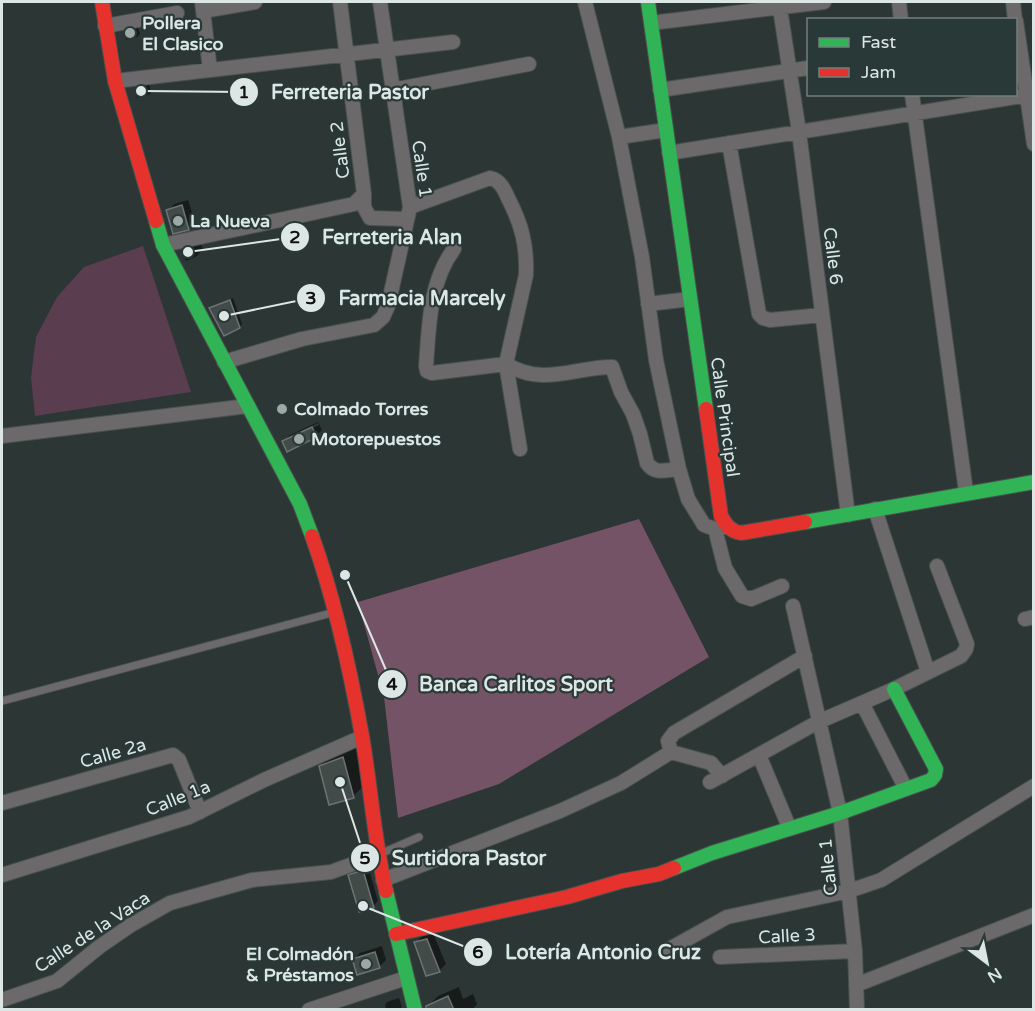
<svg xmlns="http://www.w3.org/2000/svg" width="1035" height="1011" font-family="'Varela Round',sans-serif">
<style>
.green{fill:#5a3d4f}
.forest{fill:#745367}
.shadow{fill:#0007;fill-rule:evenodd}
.building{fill:#434b49;stroke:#6b7472;stroke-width:1.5}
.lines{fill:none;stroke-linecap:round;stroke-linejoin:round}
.lane-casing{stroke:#49514f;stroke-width:9}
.street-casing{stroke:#49514f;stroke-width:16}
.fast-casing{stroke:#49514f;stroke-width:16}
.jam-casing{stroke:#49514f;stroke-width:16}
.lane{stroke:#6c696b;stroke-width:7}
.street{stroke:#6c696b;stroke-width:14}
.fast{stroke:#30b455;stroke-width:14}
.jam{stroke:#e5322d;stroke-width:14}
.poi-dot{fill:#9ea9a7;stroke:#293937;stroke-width:2}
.labels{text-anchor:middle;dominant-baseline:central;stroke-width:4.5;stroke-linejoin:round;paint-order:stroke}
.poi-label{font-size:18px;font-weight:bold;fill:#dce7e5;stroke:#293937;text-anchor:start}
.street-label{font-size:18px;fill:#dce7e5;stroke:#293937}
.leader{fill:none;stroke:#dce7e5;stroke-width:2}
.callout-dot{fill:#dce7e5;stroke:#293937;stroke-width:2}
.mark-label{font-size:18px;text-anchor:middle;font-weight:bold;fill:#111}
.callout-label{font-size:20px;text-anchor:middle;font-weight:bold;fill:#dce7e5;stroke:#293937;stroke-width:4.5;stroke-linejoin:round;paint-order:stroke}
</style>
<rect width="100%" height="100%" fill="#2c3634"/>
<path class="green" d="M 143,246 L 191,392 L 35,416 L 31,378 L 36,337 L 57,297 L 84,267 Z"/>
<path class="forest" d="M 639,519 L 709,657 L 499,784 L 398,818 L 384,697 L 358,602 Z"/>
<path class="shadow" d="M 138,28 L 140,34 L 137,37 L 126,40 L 124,32 L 127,30 Z
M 149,84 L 151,93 L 148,95 L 137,98 L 135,88 L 138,86 Z
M 188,200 L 195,222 L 188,229 L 168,211 L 174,204 Z
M 200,242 L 203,249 L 197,256 L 186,261 L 181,251 L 187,245 Z
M 233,298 L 242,324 L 239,327 L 211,309 Z
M 318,422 L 322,430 L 316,436 L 284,442 L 290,435 ZM 318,423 L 319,425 L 290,439 L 290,436 Z
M 357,744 L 367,783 L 353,796 L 320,766 L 334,753 Z
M 368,866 L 378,901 L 373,906 L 350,876 L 355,871 Z
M 433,933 L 446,964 L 440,970 L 427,974 L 416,942 L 422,936 Z
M 382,946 L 386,960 L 380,966 L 358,973 L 353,960 L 360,953 Z
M 459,987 L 463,999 L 473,994 L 477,1004 L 472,1010 L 430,1010 L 428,1006 L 438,996 Z
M 399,998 L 402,1007 L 399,1009 L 386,1010 L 385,1005 L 387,1002 Z"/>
<path class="building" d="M 182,205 L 189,230 L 173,234 L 166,210 Z
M 230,300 L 240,328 L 224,336 L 209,308 Z
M 312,427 L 317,437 L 287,452 L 282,441 Z
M 343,757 L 354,798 L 329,805 L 319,766 Z
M 363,870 L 374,908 L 359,912 L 348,875 Z
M 427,939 L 440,972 L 426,976 L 414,942 Z
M 375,952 L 380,968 L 357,975 L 352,959 Z
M 448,996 L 454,1010 L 426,1010 L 426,1006 Z"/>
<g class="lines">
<g class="lane-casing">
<path id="lane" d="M 2,701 L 335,612
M 380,854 L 419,837"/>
</g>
<g class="street-casing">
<path id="street" d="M 202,2 L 210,70
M 585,2 L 619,137 L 642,257 L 656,360 L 679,469 L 688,499 L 704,525 L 715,529 L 726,527
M 779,2 L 799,132 L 848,515
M 899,2 L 901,20
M 1013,2 L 1015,20
M 203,11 L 255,2
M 1016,21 L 1034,144
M 651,23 L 824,2
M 105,26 L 177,13
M 115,81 L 453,42
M 392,90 L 529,64
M 660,90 L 808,68
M 912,94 L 966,492
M 619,137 L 666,130
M 729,143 L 759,314 L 763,318 L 770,320 L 822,315
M 669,153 L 1034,94
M 364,194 L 364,207 L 370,218 L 406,219
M 410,207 L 490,178 C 500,180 504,189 508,198 C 522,225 527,245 526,275 L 506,364 C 544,387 574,367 612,367 L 621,392 L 633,414 L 640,434 L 647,463 C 655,475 666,470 679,469
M 163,245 L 354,204 L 364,194 L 340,2
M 454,249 C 429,282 429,327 426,366 L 427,371 L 432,373 L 506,364 L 520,449
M 648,304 L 690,299
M 224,362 L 302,339 L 374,325 L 383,317 L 388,306 L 410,207 L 380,2
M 2,436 L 248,406
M 875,509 L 928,672
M 715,529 L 725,568 L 742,596 L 751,599 L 782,586
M 793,606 L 840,813 L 855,951 L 857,1010
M 1025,619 L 1034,617
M 862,703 L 906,789
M 671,752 L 668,741 L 674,733 L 805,656
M 759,755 L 789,827
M 710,782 L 818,722 L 894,689 L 961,656 L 966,649 L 967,644 L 937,566
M 2,803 L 173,755 L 179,760 L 200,812
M 2,875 L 189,817 L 264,780 L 362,737
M 383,880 L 560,811 L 621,783 L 671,752 L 711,763 L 722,776
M 664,952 L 727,917 L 849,891 L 881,880 L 1034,786
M 720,957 L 855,951
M 856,985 L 1034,915
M 2,1000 L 57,981 L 99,947 L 131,925 L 170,903 L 252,880 L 331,872 L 378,855
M 309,1010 L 406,978"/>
</g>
<g class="fast-casing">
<path id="fast" d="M 648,2 L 706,409
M 156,221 L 163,245 L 300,504 L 312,536
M 805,522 L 1034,482
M 674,868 L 712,853 L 840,813 L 931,780 L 935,775 L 936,769 L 894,689
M 386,891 L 415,1010"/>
</g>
<g class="jam-casing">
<path id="jam" d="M 102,2 L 115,81 L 156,221
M 706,409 L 721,516 C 726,525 730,531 741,533 L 805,522
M 312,536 C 335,600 350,669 362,736 C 371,788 374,840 386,891
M 396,934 L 567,897 L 622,881 L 659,874 L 674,868"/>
</g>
<use href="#lane" class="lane"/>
<use href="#street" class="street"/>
<use href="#fast" class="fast"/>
<use href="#jam" class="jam"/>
</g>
<g class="poi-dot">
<circle cx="130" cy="33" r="6"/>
<circle cx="178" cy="221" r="6"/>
<circle cx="282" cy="409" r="6"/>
<circle cx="299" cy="439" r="6"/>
<circle cx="366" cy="964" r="6"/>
</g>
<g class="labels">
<g class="poi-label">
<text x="142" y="23">Pollera<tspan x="142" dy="21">El Clasico</tspan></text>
<text x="190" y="221">La Nueva</text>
<text x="294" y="409">Colmado Torres</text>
<text x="311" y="439">Motorepuestos</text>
<text x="354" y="954" text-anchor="end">El Colmadón<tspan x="354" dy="21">&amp; Préstamos</tspan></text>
</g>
<g class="street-label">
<text transform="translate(340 150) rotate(-97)">Calle 2</text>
<text transform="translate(422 169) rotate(82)">Calle 1</text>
<text transform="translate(833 256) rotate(83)">Calle 6</text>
<text transform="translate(725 417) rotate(82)">Calle Principal</text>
<text transform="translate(113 753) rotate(-16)">Calle 2a</text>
<text transform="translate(178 798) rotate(-22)">Calle 1a</text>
<text transform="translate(828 867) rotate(-96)">Calle 1</text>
<text transform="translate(92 932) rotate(-33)">Calle de la Vaca</text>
<text transform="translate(787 936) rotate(-3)">Calle 3</text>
</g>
</g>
<path class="leader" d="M141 91L244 92M188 252L295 237M224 316L311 298M345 575L392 684M340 782L365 858M363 906L478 952"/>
<g class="callout-dot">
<circle cx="141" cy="91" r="6"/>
<circle cx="188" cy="252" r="6"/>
<circle cx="224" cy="316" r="6"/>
<circle cx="345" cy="575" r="6"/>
<circle cx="340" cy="782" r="6"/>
<circle cx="363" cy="906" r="6"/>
<circle cx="244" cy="92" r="15"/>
<circle cx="295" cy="237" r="15"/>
<circle cx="311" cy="298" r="15"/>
<circle cx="392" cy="684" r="15"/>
<circle cx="365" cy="858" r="15"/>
<circle cx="478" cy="952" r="15"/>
</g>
<g class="mark-label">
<text x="244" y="98">1</text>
<text x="295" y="243">2</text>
<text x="311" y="304">3</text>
<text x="392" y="690">4</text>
<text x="365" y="864">5</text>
<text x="478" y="958">6</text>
</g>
<g class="callout-label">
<text x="350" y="99">Ferreteria Pastor</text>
<text x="392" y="244">Ferreteria Alan</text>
<text x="422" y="305">Farmacia Marcely</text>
<text x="516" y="691">Banca Carlitos Sport</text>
<text x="469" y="865">Surtidora Pastor</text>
<text x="603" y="959">Lotería Antonio Cruz</text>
</g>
<rect width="1035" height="1011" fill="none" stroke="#dce7e5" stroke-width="6"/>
<rect x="807" y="18" width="210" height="78" fill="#293937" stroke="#717f7d" stroke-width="1.5"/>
<rect x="819" y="38" width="30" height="9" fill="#30b455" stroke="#717f7d" stroke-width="1.5"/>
<text x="861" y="48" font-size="18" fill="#dce7e5">Fast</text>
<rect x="819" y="68" width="30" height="9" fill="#e5322d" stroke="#717f7d" stroke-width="1.5"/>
<text x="861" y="78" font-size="18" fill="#dce7e5">Jam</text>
<g transform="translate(987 963) rotate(148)" stroke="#293937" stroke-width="4.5" paint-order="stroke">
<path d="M0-4.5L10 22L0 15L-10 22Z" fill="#dce7e5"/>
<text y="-9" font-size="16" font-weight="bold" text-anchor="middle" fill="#dce7e5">N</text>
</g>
</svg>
